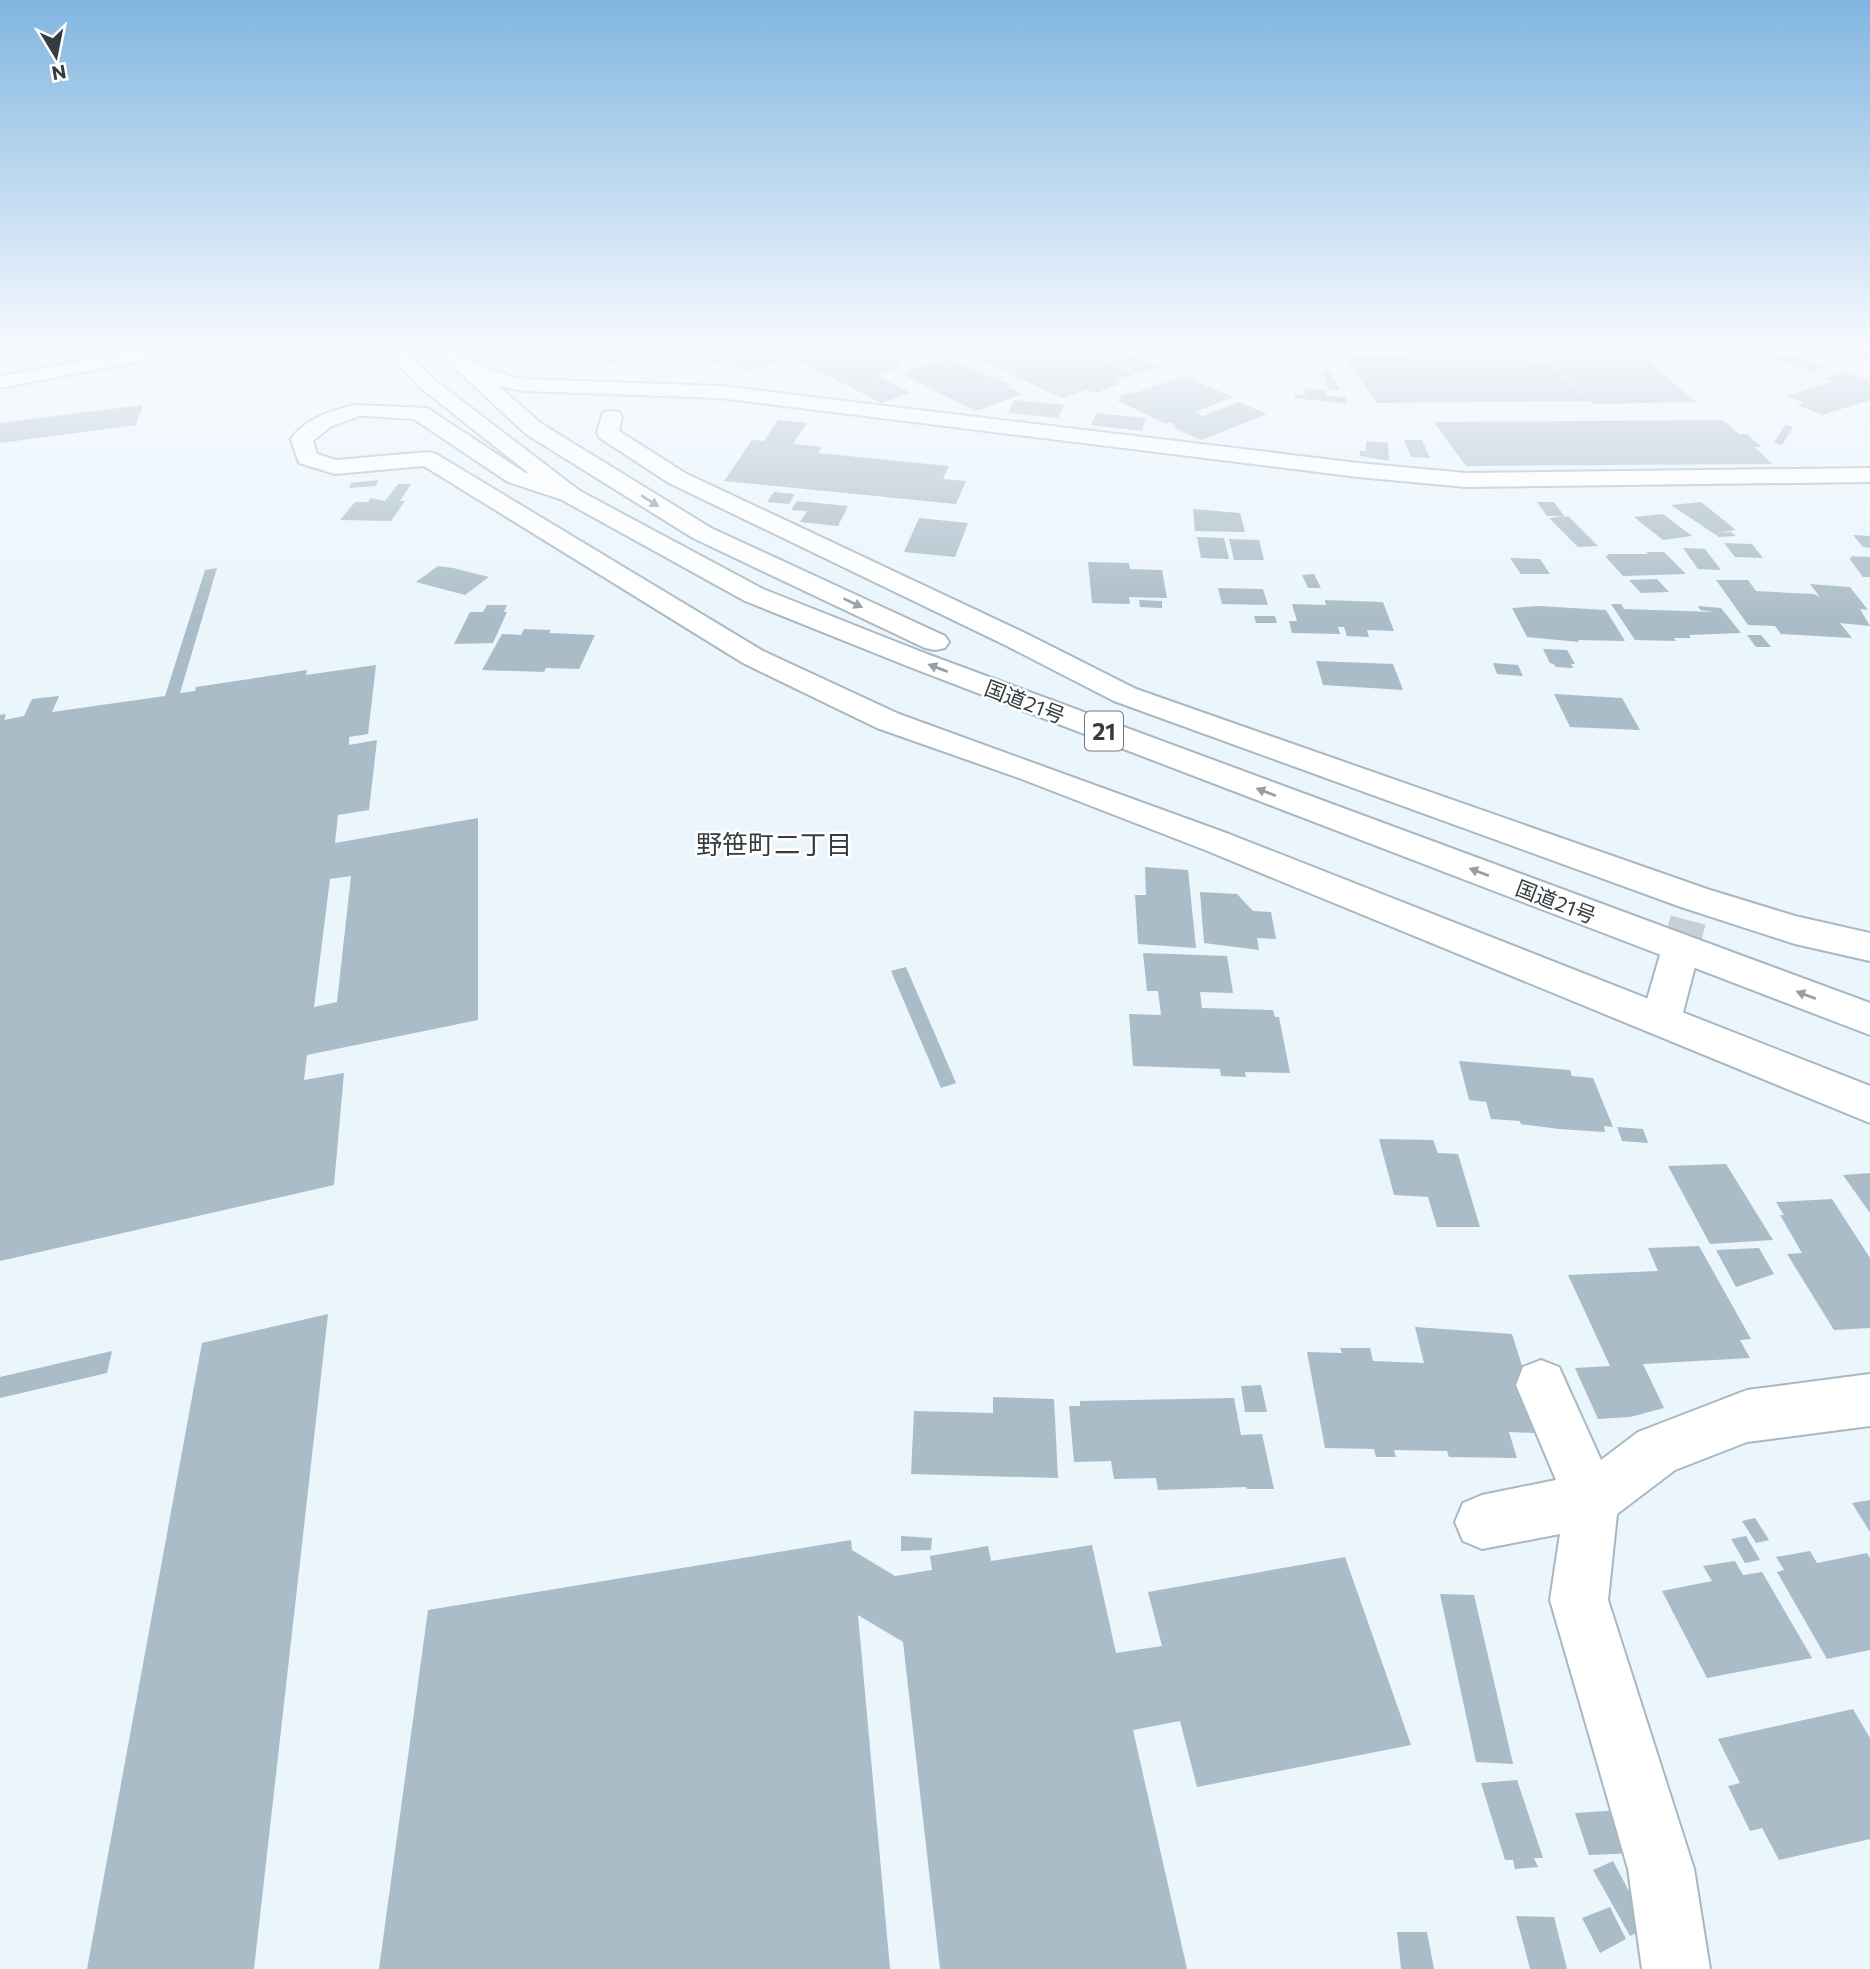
<svg xmlns="http://www.w3.org/2000/svg" width="1870" height="1969" font-family="Commissioner,'Noto Sans JP',sans-serif">
<style>
.building{fill:#aabcc7;fill-rule:evenodd}
.lines{fill:none;stroke-linecap:round;stroke-linejoin:round}
.minor-tunnel{stroke:#c6d0d6;stroke-width:36;stroke-dasharray:36 18;stroke-linecap:butt}
.minor-casing{stroke:#a7b8c3;stroke-width:4}
.tertiary-casing{stroke:#a7b8c3;stroke-width:4}
.secondary-casing{stroke:#a7b8c3;stroke-width:4}
.trunk-casing{stroke:#a7b8c3;stroke-width:4}
.minor{fill:#fff;fill-rule:evenodd}
.tertiary{fill:#fff;fill-rule:evenodd}
.secondary{fill:#fff;fill-rule:evenodd}
.trunk{fill:#fff;fill-rule:evenodd}
.oneway{fill:#9a9ea0}
.labels{text-anchor:middle;dominant-baseline:central;stroke-width:5;stroke-linejoin:round;paint-order:stroke}
.far-street-label{font-size:21px;fill:#353c40;stroke:#fff}
.shield{fill:#fff;stroke:#727679;stroke-width:2}
.shield-label{font-size:23px;font-weight:bold;fill:#353c40}
.neighbourhood-label{font-size:26px;fill:#353c40;stroke:#fff}
</style>
<rect width="100%" height="100%" fill="#eaf5fc"/>
<path class="building" d="M 576,345 L 660,345 L 665,348 L 608,364 Z
M 702,345 L 923,345 L 932,349 L 894,361 L 903,366 L 876,375 L 911,393 L 881,403 L 794,358 L 750,371 L 729,360 L 713,365 L 688,351 L 704,346 Z
M 991,345 L 1069,345 L 1135,373 L 1113,381 L 1120,384 L 1095,393 L 1087,390 L 1062,398 L 966,353 Z
M 1102,345 L 1109,345 L 1146,360 L 1126,368 L 1086,350 Z
M 1169,345 L 1233,345 L 1239,347 L 1205,360 Z
M 1255,345 L 1317,345 L 1286,357 Z
M 1400,345 L 1446,345 L 1451,349 L 1496,349 L 1500,353 L 1524,353 L 1533,362 L 1548,362 L 1589,401 L 1377,403 L 1343,355 L 1409,354 Z
M 1533,345 L 1631,345 L 1696,402 L 1593,404 Z
M 1864,345 L 1870,345 L 1870,361 L 1842,349 Z
M 1787,355 L 1807,360 L 1827,367 L 1811,372 L 1774,358 Z
M 950,359 L 1011,385 L 1008,387 L 1023,394 L 976,411 L 903,375 L 912,372 L 908,370 L 938,360 L 942,362 Z
M 1148,362 L 1159,367 L 1141,373 L 1131,369 Z
M 1321,370 L 1330,370 L 1340,390 L 1330,390 Z
M 1843,372 L 1870,381 L 1870,400 L 1822,415 L 1798,405 L 1804,403 L 1787,396 L 1833,381 L 1824,378 Z
M 1183,376 L 1233,397 L 1195,412 L 1203,416 L 1239,402 L 1267,414 L 1201,440 L 1173,427 L 1177,426 L 1169,422 L 1166,424 L 1116,400 L 1122,398 L 1119,396 L 1129,392 L 1133,394 Z
M 1304,388 L 1326,390 L 1327,396 L 1346,397 L 1347,404 L 1295,398 L 1295,394 L 1305,395 Z
M 1014,400 L 1064,405 L 1058,418 L 1008,413 Z
M 143,405 L 136,425 L 0,443 L 0,423 Z
M 1096,413 L 1146,418 L 1142,431 L 1091,425 Z
M 778,420 L 807,423 L 793,444 L 822,447 L 818,453 L 949,466 L 943,479 L 966,481 L 956,504 L 724,481 L 752,440 L 764,441 Z
M 1723,420 L 1739,434 L 1747,434 L 1762,447 L 1754,447 L 1773,464 L 1466,466 L 1434,422 Z
M 1785,425 L 1793,427 L 1782,445 L 1774,443 Z
M 1404,440 L 1422,440 L 1430,458 L 1411,457 Z
M 1366,441 L 1388,443 L 1389,461 L 1360,456 L 1360,451 L 1366,451 Z
M 378,480 L 376,486 L 349,488 L 351,483 Z
M 398,484 L 411,484 L 400,501 L 405,501 L 391,521 L 340,520 L 355,502 L 368,502 L 371,498 L 385,501 Z
M 774,492 L 795,494 L 789,504 L 767,502 Z
M 797,501 L 848,506 L 838,526 L 800,522 L 807,511 L 791,510 Z
M 1537,502 L 1554,502 L 1565,517 L 1568,516 L 1598,546 L 1578,547 L 1549,518 L 1564,516 L 1547,516 Z
M 1701,502 L 1736,530 L 1716,533 L 1731,532 L 1736,536 L 1719,537 L 1671,505 Z
M 1193,509 L 1240,513 L 1245,532 L 1195,531 Z
M 1663,514 L 1692,536 L 1663,540 L 1634,517 Z
M 919,518 L 968,523 L 955,557 L 904,552 Z
M 1853,535 L 1870,536 L 1870,548 L 1863,547 Z
M 1197,537 L 1224,538 L 1229,559 L 1201,558 Z
M 1229,539 L 1259,540 L 1264,560 L 1234,560 Z
M 1724,543 L 1752,544 L 1763,558 L 1735,557 Z
M 1683,548 L 1705,549 L 1721,570 L 1698,569 Z
M 1646,552 L 1664,552 L 1686,574 L 1623,576 L 1605,556 L 1609,556 L 1607,554 L 1648,554 Z
M 1851,556 L 1870,557 L 1870,577 L 1863,577 L 1849,558 L 1852,558 Z
M 1510,558 L 1540,559 L 1550,574 L 1521,574 Z
M 1088,562 L 1129,563 L 1130,569 L 1162,570 L 1167,598 L 1129,597 L 1130,604 L 1092,603 Z
M 438,566 L 453,568 L 489,577 L 465,595 L 416,582 Z
M 217,568 L 180,693 L 195,691 L 196,687 L 275,675 L 307,670 L 306,675 L 376,665 L 368,734 L 349,737 L 349,745 L 377,740 L 369,810 L 338,815 L 335,843 L 478,818 L 478,1020 L 307,1055 L 304,1080 L 344,1073 L 334,1185 L 0,1261 L 0,715 L 6,714 L 4,720 L 24,716 L 32,699 L 59,696 L 52,712 L 165,696 L 205,570 ZM 351,876 L 337,1002 L 314,1007 L 330,879 Z
M 1314,574 L 1321,588 L 1308,588 L 1302,575 Z
M 1657,579 L 1669,592 L 1641,593 L 1629,580 Z
M 1716,580 L 1748,580 L 1756,591 L 1814,594 L 1820,597 L 1810,584 L 1850,587 L 1868,610 L 1860,609 L 1870,626 L 1840,623 L 1852,638 L 1781,634 L 1775,626 L 1748,625 Z
M 1218,588 L 1263,589 L 1268,605 L 1222,604 Z
M 1139,600 L 1162,601 L 1162,608 L 1140,607 Z
M 1325,600 L 1383,602 L 1394,631 L 1367,630 L 1369,637 L 1347,636 L 1344,627 L 1338,627 L 1340,634 L 1292,633 L 1289,621 L 1297,621 L 1292,604 L 1326,605 Z
M 1611,604 L 1621,604 L 1624,609 L 1714,612 L 1700,610 L 1698,606 L 1721,608 L 1741,633 L 1689,635 L 1691,638 L 1674,638 L 1676,641 L 1635,640 Z
M 487,605 L 507,605 L 504,612 L 507,612 L 493,643 L 454,644 L 470,612 L 483,612 Z
M 1539,606 L 1606,610 L 1625,641 L 1578,640 L 1579,642 L 1527,637 L 1512,608 Z
M 1254,616 L 1275,616 L 1277,623 L 1256,623 Z
M 524,629 L 551,630 L 549,633 L 595,635 L 579,669 L 546,668 L 544,672 L 482,670 L 502,634 L 521,635 Z
M 1747,635 L 1761,635 L 1771,647 L 1756,647 Z
M 1543,649 L 1567,650 L 1575,664 L 1571,664 L 1573,668 L 1556,667 L 1554,664 L 1550,663 Z
M 1316,661 L 1393,664 L 1403,690 L 1323,685 Z
M 1493,663 L 1518,665 L 1523,676 L 1497,674 Z
M 1554,694 L 1622,698 L 1640,730 L 1570,727 Z
M 1145,867 L 1188,870 L 1196,948 L 1138,944 L 1135,895 L 1146,895 Z
M 1200,892 L 1237,894 L 1253,911 L 1271,912 L 1276,939 L 1257,938 L 1259,950 L 1204,943 Z
M 1143,953 L 1227,956 L 1233,993 L 1200,992 L 1202,1008 L 1273,1010 L 1275,1017 L 1279,1017 L 1290,1073 L 1245,1072 L 1246,1077 L 1221,1076 L 1220,1069 L 1133,1066 L 1129,1014 L 1161,1015 L 1158,991 L 1147,991 Z
M 906,967 L 956,1083 L 941,1088 L 891,971 Z
M 1459,1061 L 1570,1070 L 1572,1076 L 1593,1078 L 1613,1127 L 1604,1126 L 1605,1132 L 1559,1129 L 1521,1124 L 1520,1121 L 1491,1119 L 1486,1102 L 1469,1100 Z
M 1617,1127 L 1643,1129 L 1648,1143 L 1622,1141 Z
M 1379,1139 L 1433,1140 L 1438,1153 L 1458,1154 L 1480,1227 L 1437,1227 L 1428,1197 L 1394,1195 Z
M 1726,1164 L 1773,1240 L 1710,1244 L 1668,1166 Z
M 1870,1173 L 1870,1213 L 1843,1175 Z
M 1832,1199 L 1870,1258 L 1870,1328 L 1834,1330 L 1787,1254 L 1802,1253 L 1780,1215 L 1784,1215 L 1776,1202 Z
M 1699,1246 L 1751,1339 L 1740,1340 L 1750,1358 L 1643,1364 L 1664,1408 L 1630,1417 L 1598,1419 L 1575,1368 L 1610,1366 L 1568,1275 L 1658,1271 L 1648,1248 Z
M 1759,1248 L 1774,1274 L 1736,1287 L 1716,1250 Z
M 328,1314 L 254,1969 L 87,1969 L 202,1343 Z
M 1415,1327 L 1512,1334 L 1533,1401 L 1523,1401 L 1534,1433 L 1509,1432 L 1517,1458 L 1449,1457 L 1447,1451 L 1394,1450 L 1396,1457 L 1376,1457 L 1374,1449 L 1325,1448 L 1307,1352 L 1342,1353 L 1340,1348 L 1370,1348 L 1373,1361 L 1424,1363 Z
M 112,1351 L 107,1373 L 0,1398 L 0,1377 Z
M 1261,1385 L 1267,1412 L 1245,1412 L 1241,1386 Z
M 993,1397 L 1054,1399 L 1058,1478 L 911,1474 L 914,1411 L 993,1413 Z
M 1234,1398 L 1241,1435 L 1262,1434 L 1274,1489 L 1247,1489 L 1246,1487 L 1158,1490 L 1156,1478 L 1114,1479 L 1111,1461 L 1074,1462 L 1069,1406 L 1080,1406 L 1080,1401 Z
M 1870,1500 L 1870,1532 L 1852,1503 Z
M 1755,1518 L 1769,1540 L 1756,1543 L 1742,1521 Z
M 901,1536 L 932,1538 L 931,1550 L 901,1551 Z
M 1746,1536 L 1760,1560 L 1745,1563 L 1731,1539 Z
M 851,1540 L 852,1550 L 895,1576 L 932,1570 L 930,1556 L 988,1546 L 991,1561 L 1092,1545 L 1116,1653 L 1162,1646 L 1148,1592 L 1345,1557 L 1411,1745 L 1197,1787 L 1180,1721 L 1133,1730 L 1187,1969 L 940,1969 L 903,1642 L 858,1615 L 890,1969 L 379,1969 L 428,1610 Z
M 1810,1551 L 1817,1563 L 1867,1553 L 1870,1558 L 1870,1650 L 1827,1659 L 1777,1572 L 1784,1570 L 1776,1557 Z
M 1735,1561 L 1743,1575 L 1762,1572 L 1812,1658 L 1707,1678 L 1662,1591 L 1712,1581 L 1703,1566 Z
M 1440,1594 L 1474,1595 L 1513,1764 L 1476,1762 Z
M 1853,1709 L 1870,1738 L 1870,1839 L 1779,1860 L 1762,1828 L 1750,1831 L 1728,1786 L 1740,1783 L 1718,1739 Z
M 1517,1780 L 1543,1858 L 1534,1858 L 1538,1867 L 1515,1869 L 1513,1860 L 1505,1860 L 1481,1783 Z
M 1621,1810 L 1637,1853 L 1589,1855 L 1575,1813 Z
M 1613,1861 L 1648,1927 L 1630,1936 L 1593,1870 Z
M 1610,1907 L 1626,1939 L 1600,1953 L 1582,1918 Z
M 1516,1916 L 1554,1917 L 1567,1969 L 1530,1969 Z
M 1397,1932 L 1427,1932 L 1434,1969 L 1401,1969 Z"/>
<g class="lines">
<path class="minor-tunnel" d="M 1679,955 L 1690,913"/>
<g class="minor-casing">
<path id="minor" d="M 455,356 C 482,363 498,375 525,379 L 720,386 L 1358,463 L 1466,473 L 1870,468 L 1870,482 L 1466,487 L 1358,477 L 720,398 L 525,391 L 487,384 L 468,371 L 448,366 L 445,362 L 448,358 Z
M 355,405 L 427,408 L 524,472 L 580,491 L 584,496 L 580,501 L 572,503 L 508,482 L 414,419 L 348,415 L 344,411 L 348,407 Z
M 1679,941 L 1692,945 L 1698,955 L 1681,1020 L 1675,1031 L 1661,1036 L 1647,1031 L 1641,1020 L 1660,955 L 1666,945 Z
M 1541,1360 L 1559,1367 L 1601,1460 L 1638,1432 L 1747,1390 L 1870,1374 L 1870,1426 L 1747,1442 L 1675,1470 L 1617,1514 L 1608,1600 L 1694,1869 L 1710,1969 L 1642,1969 L 1628,1869 L 1550,1600 L 1560,1534 L 1482,1549 L 1463,1541 L 1455,1522 L 1463,1503 L 1482,1495 L 1556,1480 L 1516,1385 L 1523,1367 Z"/>
</g>
<g class="tertiary-casing">
<path id="tertiary" d="M 355,405 L 362,407 L 366,411 L 362,415 L 330,427 L 313,441 L 317,454 L 336,460 L 428,452 L 436,454 L 763,651 L 899,714 L 1229,834 L 1870,1086 L 1870,1123 L 1205,850 L 1019,778 L 877,728 L 743,663 L 424,466 L 335,474 L 299,463 L 291,439 C 306,418 331,411 355,405 Z
M 611,411 L 619,412 L 622,417 L 619,431 L 685,473 L 1027,634 L 1136,689 L 1707,889 L 1795,916 L 1870,933 L 1870,961 L 1795,944 L 1681,907 L 1114,701 L 1007,646 L 669,483 L 600,438 L 597,433 L 603,412 Z"/>
</g>
<g class="secondary-casing">
<path id="secondary" d="M 164,345 L 202,345 L 192,351 L 0,388 L 0,376 Z"/>
</g>
<g class="trunk-casing">
<path id="trunk" d="M 382,345 L 401,345 L 431,377 L 580,491 L 763,589 L 927,654 L 1870,1003 L 1870,1035 L 907,666 L 745,601 L 564,501 L 417,385 Z
M 430,345 L 450,345 L 542,424 L 711,528 L 945,636 L 949,642 L 945,648 L 935,650 L 925,648 L 693,538 L 526,434 Z"/>
</g>
<use href="#minor" class="minor"/>
<use href="#tertiary" class="tertiary"/>
<use href="#secondary" class="secondary"/>
<use href="#trunk" class="trunk"/>
</g>
<defs><path id="oneway-solid" d="M-6-.8H1V-3.2L6.5 0L1 3.2V.8H-6Z" transform="scale(1.75)"/></defs>
<g class="oneway">
<use href="#oneway-solid" transform="translate(650 501) rotate(32)"/>
<use href="#oneway-solid" transform="translate(853 603) rotate(25)"/>
<use href="#oneway-solid" transform="translate(938 668) rotate(-159)"/>
<use href="#oneway-solid" transform="translate(1266 792) rotate(-159)"/>
<use href="#oneway-solid" transform="translate(1479 872) rotate(-159)"/>
<use href="#oneway-solid" transform="translate(1806 995) rotate(-159)"/>
</g>
<linearGradient id="sky" x2="0" y2="1"><stop stop-color="#81b5e0"/><stop offset="0.56" stop-color="#f6fafe"/><stop offset="1" stop-color="#f6fafe" stop-opacity="0"/></linearGradient>
<rect width="1870" height="620" fill="url(#sky)"/>
<g class="labels">
<g class="far-street-label">
<text transform="translate(1025 701) rotate(21)">国道21号</text>
<text transform="translate(1556 901) rotate(21)">国道21号</text>
</g>
<rect class="shield" x="1085" y="711.5" width="38" height="39" rx="5"/>
<g class="shield-label">
<text x="1104" y="731">21</text>
</g>
<g class="neighbourhood-label">
<text x="774" y="843">野笹町二丁目</text>
</g>
</g>
<g transform="translate(56 56) rotate(170)" stroke="#ffffff" stroke-width="5" paint-order="stroke">
<path d="M0-5L12 26L0 18L-12 26Z" fill="#353c40"/>
<text y="-10" font-size="19" font-weight="bold" text-anchor="middle" fill="#353c40">N</text>
</g>
</svg>
